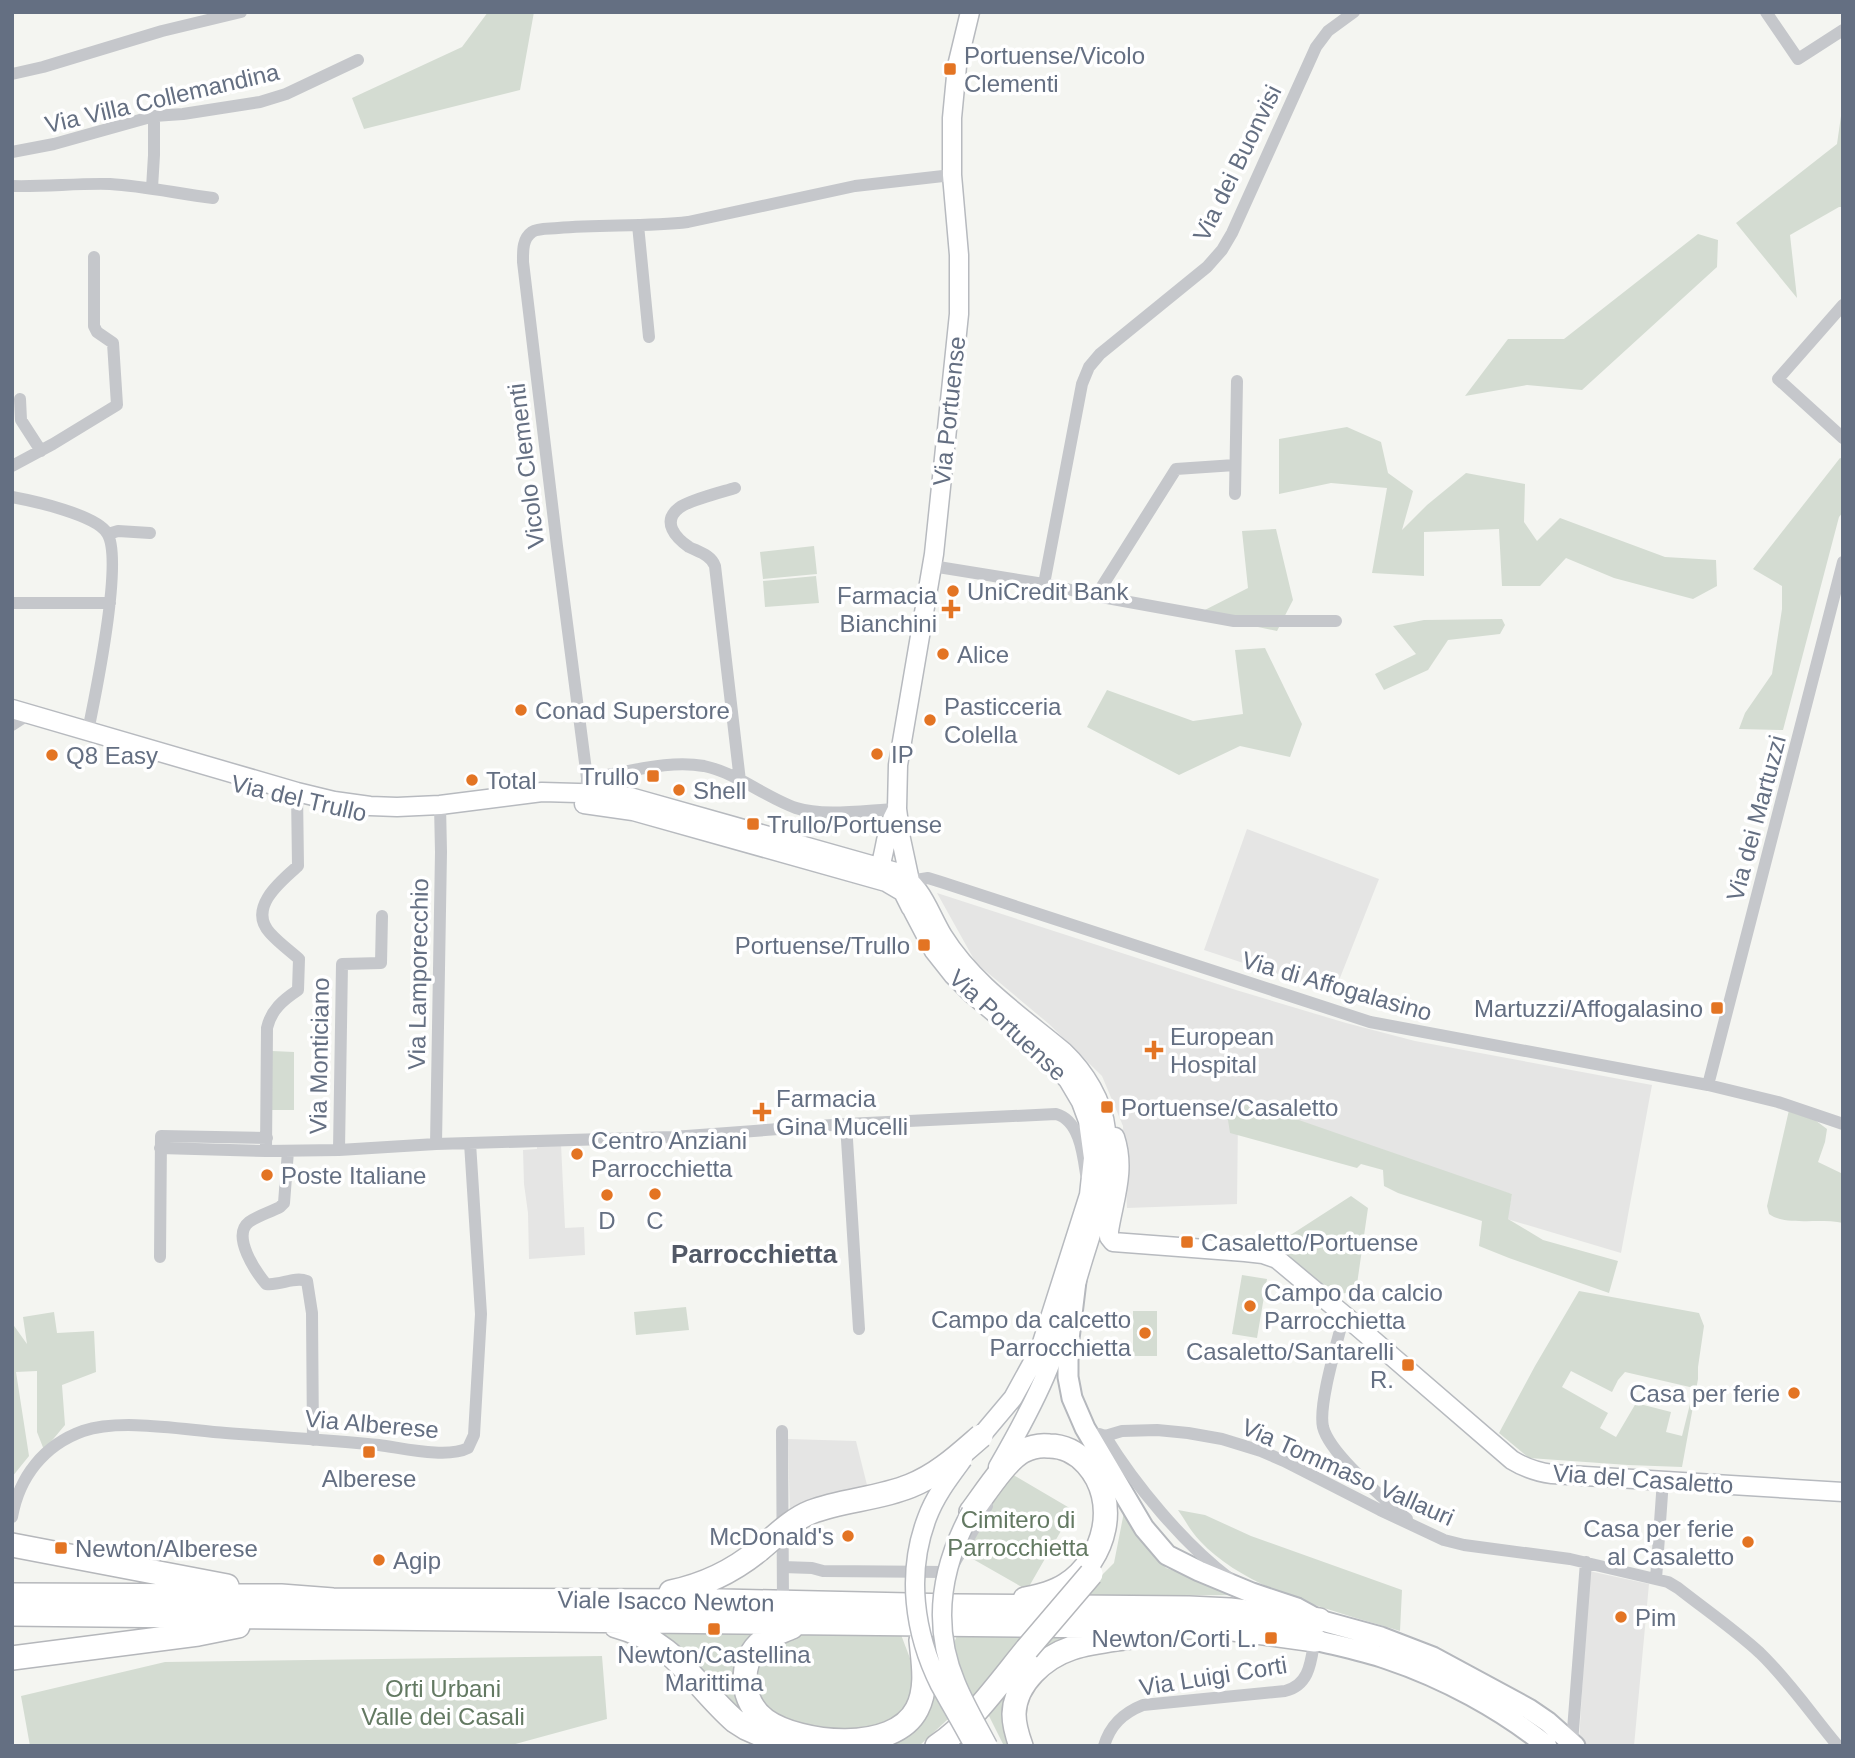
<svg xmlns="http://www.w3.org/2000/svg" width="1855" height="1758" font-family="Arial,sans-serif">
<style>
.built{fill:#e5e5e4}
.green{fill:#d4dcd2;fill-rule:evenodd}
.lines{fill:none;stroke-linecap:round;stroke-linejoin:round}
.secondary-casing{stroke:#b7babf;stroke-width:21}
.primary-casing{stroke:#b5b8bd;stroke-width:23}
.highway-casing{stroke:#b5b7bb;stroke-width:26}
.street{stroke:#c5c7cb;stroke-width:12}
.secondary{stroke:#fff;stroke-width:18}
.primary{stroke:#fff;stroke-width:19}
.highway{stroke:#fff;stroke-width:23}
.secondary-bridge-casing{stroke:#b7babf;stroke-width:21;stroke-linecap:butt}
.highway-bridge-casing{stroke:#b5b7bb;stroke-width:26;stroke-linecap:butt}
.secondary-bridge{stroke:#fff;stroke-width:18}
.highway-bridge{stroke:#fff;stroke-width:23}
.poi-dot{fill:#e37423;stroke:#fff;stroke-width:2.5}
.labels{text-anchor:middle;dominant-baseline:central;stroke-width:7;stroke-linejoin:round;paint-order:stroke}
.poi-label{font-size:24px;fill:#646f82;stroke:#fff;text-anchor:start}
.street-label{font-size:24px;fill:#646f82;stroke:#fff}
.park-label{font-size:24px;fill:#637962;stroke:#fff}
.neighbourhood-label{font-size:26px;font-weight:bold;fill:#525967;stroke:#fff}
</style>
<rect width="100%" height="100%" fill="#f4f5f1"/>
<path class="built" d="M 1247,829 L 1379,879 L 1334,993 L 1204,950 Z
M 937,893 L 1236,990 L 1346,1023 L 1415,1041 L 1652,1085 L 1621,1253 L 1507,1219 L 1512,1194 L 1238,1118 L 1237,1204 L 1127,1208 L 1123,1126 L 1102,1076 L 1049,1024 L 976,963 Z
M 537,1144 L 561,1144 L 565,1228 L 584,1227 L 585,1255 L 529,1259 L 528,1213 L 524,1184 L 523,1150 L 537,1149 Z
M 788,1439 L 856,1441 L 869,1493 L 790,1516 Z
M 1589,1571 L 1649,1584 L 1634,1746 L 1583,1746 L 1579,1742 Z"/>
<path class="green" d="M 488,12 L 534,12 L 520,90 L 364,129 L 352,98 L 462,47 Z
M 1843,102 L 1843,207 L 1839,207 L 1790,235 L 1797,298 L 1736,223 L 1837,144 Z
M 1698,234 L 1718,240 L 1717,267 L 1582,390 L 1527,385 L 1465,396 L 1508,339 L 1564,339 Z
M 1347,427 L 1381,442 L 1388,473 L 1413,491 L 1402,530 L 1427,505 L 1466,473 L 1525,484 L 1524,522 L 1537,541 L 1560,518 L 1665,557 L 1716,560 L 1717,586 L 1693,599 L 1614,578 L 1566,558 L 1540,586 L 1502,586 L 1499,529 L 1424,532 L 1424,576 L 1372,573 L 1387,488 L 1331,483 L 1279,494 L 1279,439 Z
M 1840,458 L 1843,459 L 1843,512 L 1839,517 L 1783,730 L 1739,729 L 1745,713 L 1772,674 L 1782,609 L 1782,586 L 1753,569 Z
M 1276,529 L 1293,600 L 1277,631 L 1197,614 L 1248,588 L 1242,531 Z
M 814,546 L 817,574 L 763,579 L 760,552 Z
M 816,576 L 819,603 L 765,607 L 763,581 Z
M 1502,619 L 1505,625 L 1500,634 L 1448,640 L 1428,670 L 1384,690 L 1375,674 L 1416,654 L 1393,626 L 1424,620 Z
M 1265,648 L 1302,724 L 1290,757 L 1240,746 L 1179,775 L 1087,727 L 1107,690 L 1193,721 L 1243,714 L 1235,650 Z
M 272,1051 L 294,1052 L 294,1110 L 271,1110 Z
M 1250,1103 L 1512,1194 L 1508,1219 L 1543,1240 L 1618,1261 L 1609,1293 L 1509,1258 L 1479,1246 L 1482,1221 L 1398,1193 L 1384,1186 L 1383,1170 L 1361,1164 L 1357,1168 L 1230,1133 L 1226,1107 Z
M 1789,1110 L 1815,1120 L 1827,1129 L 1825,1142 L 1818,1162 L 1843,1174 L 1843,1223 C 1821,1218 1784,1226 1769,1214 L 1767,1206 Z
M 1351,1196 L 1368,1208 L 1356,1291 L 1335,1295 L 1285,1258 L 1269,1249 Z
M 1242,1275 L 1267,1279 L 1257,1338 L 1232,1334 Z
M 1579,1291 L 1699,1313 L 1704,1326 L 1698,1367 L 1698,1379 L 1682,1467 L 1628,1465 L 1529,1458 L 1499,1433 L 1535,1366 ZM 1571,1371 L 1612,1392 L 1618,1380 L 1625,1372 L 1694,1388 L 1682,1436 L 1666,1432 L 1671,1412 L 1636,1403 L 1616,1437 L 1600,1428 L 1608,1413 L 1562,1387 Z
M 686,1307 L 689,1330 L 636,1335 L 634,1312 Z
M 1133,1311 L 1157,1311 L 1157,1356 L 1133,1356 Z
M 54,1312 L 57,1333 L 94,1331 L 96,1372 L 62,1385 L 65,1425 L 44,1450 L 37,1432 L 37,1371 L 16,1372 L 29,1456 L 12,1477 L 12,1323 L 27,1344 L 23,1317 Z
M 1010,1473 L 1073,1510 L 1027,1590 L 964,1554 Z
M 1178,1510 L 1205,1515 L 1251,1536 L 1402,1590 L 1400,1631 C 1335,1611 1248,1592 1200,1541 C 1191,1532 1185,1520 1178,1510 Z
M 1124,1512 L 1166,1568 L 1243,1595 L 1081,1596 L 1114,1563 Z
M 639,1627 L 763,1632 L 746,1644 L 733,1671 L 739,1704 L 761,1727 L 737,1718 Z
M 819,1629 L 900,1632 L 911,1661 L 913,1699 L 886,1729 L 808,1732 L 774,1717 L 751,1697 L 760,1649 L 782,1637 Z
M 1118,1630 L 1027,1672 L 1014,1746 L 1004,1746 L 985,1708 L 1053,1633 Z
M 1030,1632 L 989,1681 L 919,1746 L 860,1746 L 924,1718 L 958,1633 Z
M 602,1656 L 607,1719 L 508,1746 L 30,1746 L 21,1696 L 165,1662 Z"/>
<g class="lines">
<g class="secondary-casing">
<path id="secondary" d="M 970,12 L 957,66 L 952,118 L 952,175 L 959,255 L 959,314 L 934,554 L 898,765 L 897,809 L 901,839 L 910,881 L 913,911 L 934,951 L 953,975 L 972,994 L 1048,1058 L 1068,1080 L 1081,1102 L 1088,1121 L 1093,1158 L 1089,1195 L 1040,1349 L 1013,1398 L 981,1436
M 12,709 L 297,792 L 334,801 L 370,806 L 397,807 L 440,805 L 542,792 L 614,794 L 630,797 L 896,872 C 923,886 928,911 943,936 C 973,984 1021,1016 1064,1052 C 1085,1072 1103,1101 1106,1130 C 1112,1175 1096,1218 1083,1260 C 1072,1296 1063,1332 1049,1367 C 1035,1402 1017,1434 998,1467
M 584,804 L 633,811 L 886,882 L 903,892 L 911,908
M 880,867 C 886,848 886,828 896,811
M 1115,1137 C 1126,1170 1114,1199 1109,1231 L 1109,1237 L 1113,1242 L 1245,1252 L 1263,1254 L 1277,1259 L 1344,1315 L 1512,1460 C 1525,1468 1537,1472 1552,1474 L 1843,1492"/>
</g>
<g class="primary-casing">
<path id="primary" d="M 1076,1281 L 1068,1347 L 1068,1377 L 1072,1398 L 1085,1428 L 1144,1528 L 1167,1555 L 1199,1571 L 1252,1593 L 1297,1608 L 1319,1620 L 1381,1637 L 1433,1657 L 1529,1709 L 1548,1722 L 1575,1746
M 1315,1640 C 1339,1646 1364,1651 1387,1659 C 1444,1678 1501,1709 1547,1746"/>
</g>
<g class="highway-casing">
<path id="highway" d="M 971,1512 C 984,1495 1005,1461 1023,1451 C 1031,1447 1041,1445 1049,1446 C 1064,1446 1077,1453 1087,1464 C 1120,1501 1106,1559 1066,1585 C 1054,1593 1039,1596 1025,1599
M 12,1545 L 227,1586
M 671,1592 C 705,1585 732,1572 759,1550
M 12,1595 L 281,1596 L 333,1600 L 723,1601 L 954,1606 L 1189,1608 L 1230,1610 L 1319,1620
M 12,1614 L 1200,1627 L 1233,1629 L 1315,1640
M 616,1626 C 676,1642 693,1684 735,1721 L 746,1728 L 782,1744
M 792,1627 C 781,1632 768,1635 759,1644 C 738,1665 741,1702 765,1720 C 800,1745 894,1754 917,1709 C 928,1688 923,1662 921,1640
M 12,1658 L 198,1634 L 238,1626
M 937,1746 C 969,1726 1003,1678 1027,1649
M 1021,1746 C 1017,1735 1014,1725 1014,1714 C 1015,1682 1045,1657 1072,1648 C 1091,1642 1112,1640 1131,1637"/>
</g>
<path class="street" d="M 1766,12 L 1798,59 L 1843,30
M 12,74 L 43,67 L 162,31 L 241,12
M 12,152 L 54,144 L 154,116 L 183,114 L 260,102 L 286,94 L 358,60
M 12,186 C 45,187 78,183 110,184 C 145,186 179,194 213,198
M 152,188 L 154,155 L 154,116
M 638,225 L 649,337
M 1843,305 L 1778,379 L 1843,438
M 20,399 L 21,420 L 41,451
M 12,466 L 53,444 L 117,405 L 113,343 L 97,332 L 94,326 L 94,257
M 735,488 C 722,492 689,500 679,508 C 661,522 676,538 689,547 C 699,552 711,555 715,566 L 740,781
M 1235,494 L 1237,381
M 12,497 C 34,501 96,515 107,533 C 124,559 95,697 88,731
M 108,534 L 118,531 L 150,533
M 932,566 L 1050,585 L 1096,596 L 1234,621 L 1336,621
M 1044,584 L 1082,384 L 1089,367 L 1100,354 L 1207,267 L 1222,250 L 1232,233 L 1316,47 L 1328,31 L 1354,12
M 1096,596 L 1176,469 L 1235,465
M 12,603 L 110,603
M 12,725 L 29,714
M 587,778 C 624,774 666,759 704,766 C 737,773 765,797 796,808 C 823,817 868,810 897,809
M 586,801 L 587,778 L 557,546 L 523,262 C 523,252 522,239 532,232 C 538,228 550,229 558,228 C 601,224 645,227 688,222 L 855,186 L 952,175
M 910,881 L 928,878 L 941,882 L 1370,1022 L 1708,1085 L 1778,1102 L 1843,1124
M 1708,1085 L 1843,562
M 846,1124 L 859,1329
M 436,1144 L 441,852 L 440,805
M 160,1148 L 266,1151 L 339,1150 L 436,1144 L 673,1137 L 846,1124 L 1056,1114 C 1079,1120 1083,1153 1086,1174
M 339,1150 L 342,964 L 381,963 L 382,916
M 266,1151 L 267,1028 C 271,1010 283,1000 298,990 L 299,959 C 290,951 279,943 270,933 C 247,908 281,881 298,866 L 297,792
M 288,1151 L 284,1203 L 280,1207 C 271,1212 257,1216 249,1222 C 231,1236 256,1272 266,1284 C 280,1286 294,1276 307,1281 L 312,1313 L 313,1440
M 160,1257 L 161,1136 L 267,1138
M 1344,1315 C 1338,1340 1318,1404 1323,1427 C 1330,1455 1385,1499 1407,1519
M 782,1431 L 783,1603
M 1099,1434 L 1105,1436 C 1135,1485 1183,1543 1229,1578
M 1105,1436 L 1122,1431 L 1157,1430 L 1188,1433 L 1222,1439 L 1261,1451 L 1284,1461 L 1380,1510 L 1444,1540 L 1464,1545 L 1570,1559 L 1668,1582 L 1678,1588 C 1706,1610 1735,1630 1760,1653 C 1789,1681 1812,1715 1838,1746
M 12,1517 C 19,1477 44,1445 83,1431 C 121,1418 185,1430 226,1433 C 277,1437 328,1440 379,1445 C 403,1448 447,1459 468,1448 L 474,1435 L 481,1314 L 470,1143
M 783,1567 L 812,1568 L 823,1571 L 946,1572 L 951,1569 L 987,1506
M 1656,1579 L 1663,1480
M 1572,1743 L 1586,1562
M 1104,1746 C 1110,1725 1123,1713 1143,1705 L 1285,1691 C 1311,1685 1311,1659 1315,1637"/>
<use href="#secondary" class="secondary"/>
<use href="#primary" class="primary"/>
<use href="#highway" class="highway"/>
<g class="secondary-bridge-casing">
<path id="secondary-bridge" d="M 963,1459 C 949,1478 935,1496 927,1518 C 906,1573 914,1633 940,1685 C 951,1705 963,1725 974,1746
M 971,1512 C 941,1567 931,1624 956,1683 C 965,1705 977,1725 988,1746"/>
</g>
<g class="highway-bridge-casing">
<path id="highway-bridge" d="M 759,1550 C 775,1537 791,1520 811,1512 C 842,1500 878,1499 910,1486 C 938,1475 959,1455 981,1436
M 1027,1649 L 1091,1574"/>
</g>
<use href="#secondary-bridge" class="secondary-bridge"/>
<use href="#highway-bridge" class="highway-bridge"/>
</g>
<g class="poi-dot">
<rect x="943" y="62" width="14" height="14" rx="3.5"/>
<circle cx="953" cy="591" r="7"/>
<path d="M947.5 598.5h7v7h7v7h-7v7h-7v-7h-7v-7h7z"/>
<circle cx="943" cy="654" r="7"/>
<circle cx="521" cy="710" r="7"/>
<circle cx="930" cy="720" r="7"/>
<circle cx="877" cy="754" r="7"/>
<circle cx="52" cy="755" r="7"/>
<rect x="646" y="769" width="14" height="14" rx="3.5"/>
<circle cx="472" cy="780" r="7"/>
<circle cx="679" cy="790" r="7"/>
<rect x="746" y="817" width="14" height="14" rx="3.5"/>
<rect x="917" y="938" width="14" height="14" rx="3.5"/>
<rect x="1710" y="1001" width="14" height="14" rx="3.5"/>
<path d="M1150.5 1039.5h7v7h7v7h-7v7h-7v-7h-7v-7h7z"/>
<rect x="1100" y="1100" width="14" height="14" rx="3.5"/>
<path d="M758.5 1101.5h7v7h7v7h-7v7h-7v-7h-7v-7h7z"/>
<circle cx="577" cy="1154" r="7"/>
<circle cx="267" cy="1175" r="7"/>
<circle cx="655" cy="1194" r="7"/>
<circle cx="607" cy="1195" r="7"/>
<rect x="1180" y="1235" width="14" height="14" rx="3.5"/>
<circle cx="1250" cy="1306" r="7"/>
<circle cx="1145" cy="1333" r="7"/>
<rect x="1401" y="1358" width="14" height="14" rx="3.5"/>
<circle cx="1794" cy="1393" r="7"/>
<rect x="362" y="1445" width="14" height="14" rx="3.5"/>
<circle cx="848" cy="1536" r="7"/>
<circle cx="1748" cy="1542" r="7"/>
<rect x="54" y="1541" width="14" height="14" rx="3.5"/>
<circle cx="379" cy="1560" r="7"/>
<circle cx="1621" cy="1617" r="7"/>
<rect x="707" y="1622" width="14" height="14" rx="3.5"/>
<rect x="1264" y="1631" width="14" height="14" rx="3.5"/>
</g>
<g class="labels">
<g class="poi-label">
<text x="964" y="55">Portuense/Vicolo<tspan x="964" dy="28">Clementi</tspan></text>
<text x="967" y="591">UniCredit Bank</text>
<text x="937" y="595" text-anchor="end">Farmacia<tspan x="937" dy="28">Bianchini</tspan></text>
<text x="957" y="654">Alice</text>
<text x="944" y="706">Pasticceria<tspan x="944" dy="28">Colella</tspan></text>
<text x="535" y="710">Conad Superstore</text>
<text x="891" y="754">IP</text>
<text x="66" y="755">Q8 Easy</text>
<text x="639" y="776" text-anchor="end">Trullo</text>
<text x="486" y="780">Total</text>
<text x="693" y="790">Shell</text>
<text x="767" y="824">Trullo/Portuense</text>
<text x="910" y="945" text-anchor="end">Portuense/Trullo</text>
<text x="1703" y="1008" text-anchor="end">Martuzzi/Affogalasino</text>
<text x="1170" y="1036">European<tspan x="1170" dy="28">Hospital</tspan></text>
<text x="776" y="1098">Farmacia<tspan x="776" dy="28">Gina Mucelli</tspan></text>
<text x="1121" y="1107">Portuense/Casaletto</text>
<text x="591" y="1140">Centro Anziani<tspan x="591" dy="28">Parrocchietta</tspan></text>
<text x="281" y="1175">Poste Italiane</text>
<text x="607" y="1220" text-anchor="middle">D</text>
<text x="655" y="1220" text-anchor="middle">C</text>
<text x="1201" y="1242">Casaletto/Portuense</text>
<text x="1264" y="1292">Campo da calcio<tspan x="1264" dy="28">Parrocchietta</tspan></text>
<text x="1131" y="1319" text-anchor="end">Campo da calcetto<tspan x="1131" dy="28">Parrocchietta</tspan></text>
<text x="1394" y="1351" text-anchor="end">Casaletto/Santarelli<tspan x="1394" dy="28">R.</tspan></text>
<text x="1780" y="1393" text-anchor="end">Casa per ferie</text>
<text x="369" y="1478" text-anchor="middle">Alberese</text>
<text x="1734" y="1528" text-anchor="end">Casa per ferie<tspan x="1734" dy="28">al Casaletto</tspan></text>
<text x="834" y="1536" text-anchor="end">McDonald's</text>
<text x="75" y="1548">Newton/Alberese</text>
<text x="393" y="1560">Agip</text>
<text x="1635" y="1617">Pim</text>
<text x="1257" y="1638" text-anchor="end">Newton/Corti L.</text>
<text x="714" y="1654" text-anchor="middle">Newton/Castellina<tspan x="714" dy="28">Marittima</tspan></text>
</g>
<g class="street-label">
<text transform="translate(162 98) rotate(-13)">Via Villa Collemandina</text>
<text transform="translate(1237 163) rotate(-64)">Via dei Buonvisi</text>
<text transform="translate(949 411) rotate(-84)">Via Portuense</text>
<text transform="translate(526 466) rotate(-97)">Vicolo Clementi</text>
<text transform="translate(299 798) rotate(13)">Via del Trullo</text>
<text transform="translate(1756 818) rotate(-75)">Via dei Martuzzi</text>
<text transform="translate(418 974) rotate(-89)">Via Lamporecchio</text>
<text transform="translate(1337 986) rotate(16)">Via di Affogalasino</text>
<text transform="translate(1008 1025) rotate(43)">Via Portuense</text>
<text transform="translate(319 1056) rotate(-89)">Via Monticiano</text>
<text transform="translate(372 1424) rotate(5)">Via Alberese</text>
<text transform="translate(1348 1472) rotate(24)">Via Tommaso Vallauri</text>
<text transform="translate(1643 1479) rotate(4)">Via del Casaletto</text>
<text transform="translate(666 1601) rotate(1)">Viale Isacco Newton</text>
<text transform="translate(1213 1676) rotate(-9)">Via Luigi Corti</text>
</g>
<g class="park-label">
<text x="1018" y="1519">Cimitero di<tspan x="1018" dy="28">Parrocchietta</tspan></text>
<text x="443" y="1688">Orti Urbani<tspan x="443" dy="28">Valle dei Casali</tspan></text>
</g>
<g class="neighbourhood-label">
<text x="754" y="1254">Parrocchietta</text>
</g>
</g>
<rect width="1855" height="1758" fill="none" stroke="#646f82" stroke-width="28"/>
</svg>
